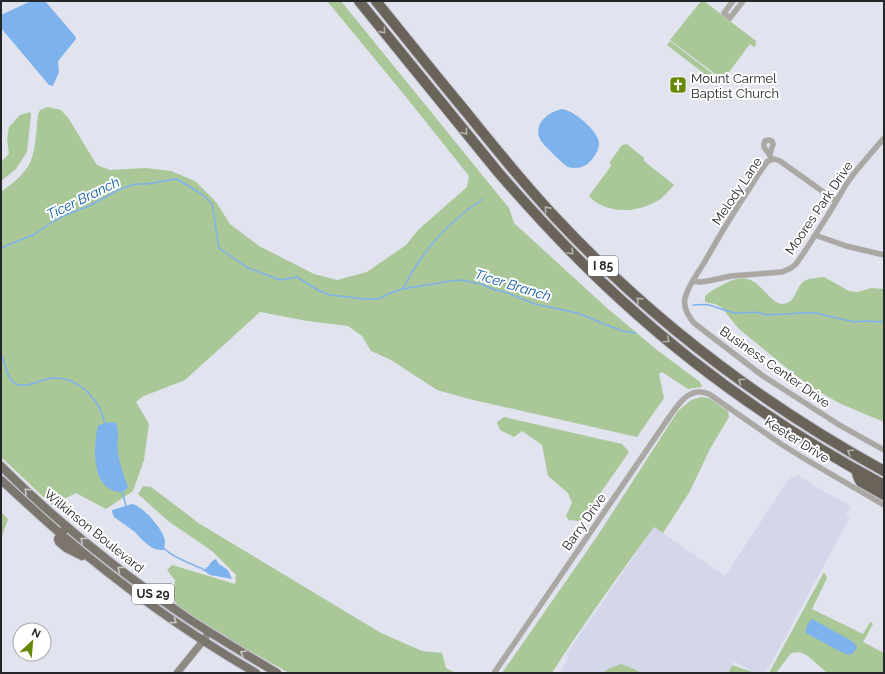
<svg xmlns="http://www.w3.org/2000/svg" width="885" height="674" font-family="Raleway,sans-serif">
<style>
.built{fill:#d4d7ea}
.green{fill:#aac798}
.water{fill:#7eb2ec}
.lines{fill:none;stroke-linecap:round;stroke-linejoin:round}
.stream{stroke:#7eb2ec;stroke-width:1.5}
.street-casing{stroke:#bfc1cc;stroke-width:6}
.secondary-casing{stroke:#bfc1cc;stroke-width:8}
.primary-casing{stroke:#bfc1cc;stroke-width:10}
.highway-casing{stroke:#bfc1cc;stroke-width:12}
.street{stroke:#aba7a3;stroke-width:5}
.secondary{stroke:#8f8a84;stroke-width:7}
.primary{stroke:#7b756d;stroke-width:8}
.highway{stroke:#6a635a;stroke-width:10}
.oneway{stroke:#b4b1ac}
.oneway2{stroke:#cac8c5}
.labels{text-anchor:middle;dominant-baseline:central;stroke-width:4;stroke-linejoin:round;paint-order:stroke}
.shield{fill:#fff;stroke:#66676a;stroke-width:1}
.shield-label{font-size:12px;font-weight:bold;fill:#25262a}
.poi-label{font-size:13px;fill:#25262a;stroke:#fff;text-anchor:start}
.street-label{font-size:13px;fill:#25262a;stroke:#fff}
.water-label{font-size:14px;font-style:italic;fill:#09599e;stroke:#fff}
</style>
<rect width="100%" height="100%" fill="#e1e3ef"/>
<path class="built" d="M 797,474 L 816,487 L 851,506 L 846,515 L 850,517 L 768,669 L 764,673 L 755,673 L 750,671 L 746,668 L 734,661 L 727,673 L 560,673 L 568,658 L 568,656 L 566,655 L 654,527 L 725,576 L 791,476 L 795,478 Z"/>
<path class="green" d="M 327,1 L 341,1 L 509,208 L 514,223 L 607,308 L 657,350 L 700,382 L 702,387 L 688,389 L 662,372 L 659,374 L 664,398 L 637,437 L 469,399 L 437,390 L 391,360 L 371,351 L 362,336 L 348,326 L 307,321 L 260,312 L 185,380 L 144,396 L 136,402 L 149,424 L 144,460 L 133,491 L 106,509 L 76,493 L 52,505 L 1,457 L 1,192 C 10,185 20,178 27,168 C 36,156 36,130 38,115 L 40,110 L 48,107 L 61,110 L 69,119 L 87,149 L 97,165 L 110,170 L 145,168 L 171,171 L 195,181 L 216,202 L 230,224 L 259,246 L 314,274 L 337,280 L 367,272 L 406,245 L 418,230 L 467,187 L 469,176 L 402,92 Z
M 701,1 L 704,1 L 756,41 C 756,44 756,46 754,47 L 750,44 L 723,80 L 670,40 Z
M 670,41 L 722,81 L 719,85 L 667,45 Z
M 30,112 L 31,115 L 27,152 L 16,169 L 1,181 L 1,162 L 9,154 L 7,139 L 9,127 L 20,115 Z
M 627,144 L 644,158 L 644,161 L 674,185 C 669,190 665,196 659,200 C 641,211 617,214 599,204 C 595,202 592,199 589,196 L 611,166 L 610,162 L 622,145 Z
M 824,277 L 849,291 L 858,292 L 871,288 L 884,289 L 884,422 L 841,404 L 811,387 L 789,370 L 739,329 L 722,308 L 715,304 L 705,302 L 705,296 C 712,290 718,287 726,283 C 749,272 755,282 770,297 C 774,301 778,304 783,304 C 797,303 795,285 806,280 C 811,278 818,278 824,277 Z
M 701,397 L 709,398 L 728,411 L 729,417 L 710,449 L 690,491 L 663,533 L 654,527 C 619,575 584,623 552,673 L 502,673 L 598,535 L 678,411 L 691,400 Z
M 504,417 L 622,444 L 629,452 L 581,521 L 569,520 L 566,516 L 572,503 L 568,493 L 548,476 L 542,445 L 522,431 L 514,437 L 500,430 L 497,422 Z
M 143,486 L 151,487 L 200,524 L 381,633 L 422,651 L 442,653 L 446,668 L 456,673 L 289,673 L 241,646 L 177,606 L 173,596 L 175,580 L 167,570 L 172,565 L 235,584 L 236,575 L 212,551 L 168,521 L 138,494 Z
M 1,512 L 8,519 L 1,539 Z
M 824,572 L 827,578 L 812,609 L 863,634 L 870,622 L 873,624 L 863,642 L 884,653 L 884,673 L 827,673 L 808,656 L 800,652 L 791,653 L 776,673 L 769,673 Z
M 621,664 L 634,669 L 641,673 L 603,673 L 608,669 Z
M 732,665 L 755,673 L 728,673 Z"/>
<path class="water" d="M 31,1 L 45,1 L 75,36 L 76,39 L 59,60 L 58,62 L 59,72 L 53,86 L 49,85 L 1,28 L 1,15 Z
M 562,109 C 573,110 594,128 598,139 C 602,148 593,160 586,165 C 581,168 574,169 568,167 C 563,164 559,159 554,155 C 550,150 543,145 540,139 C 533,124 548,112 562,109 Z
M 115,422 C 121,431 116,443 118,453 C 120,465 124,476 128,487 C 124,492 120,493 114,491 C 112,490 108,488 106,486 C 92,475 94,442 98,426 L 105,423 Z
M 132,504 C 142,505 164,530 165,541 C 165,544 164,546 165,550 C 162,550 158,550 155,549 C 149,547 139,537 135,532 L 114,517 L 112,512 L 112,510 Z
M 216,559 L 219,564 L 228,570 L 232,579 L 210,575 L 203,570 C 209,568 210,561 216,559 Z
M 812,619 L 850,640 L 857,646 C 855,651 854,653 849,655 L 841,652 L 806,633 C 805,629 808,622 812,619 Z"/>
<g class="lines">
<path class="stream" d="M 1,248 L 35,234 L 52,222 L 66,215 L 89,206 L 120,189 L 136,184 L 147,184 L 176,179 L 180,181 L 200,193 L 212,203 L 219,248 L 248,268 L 280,280 L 297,277 L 318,290 L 330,295 L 365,299 L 378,299 L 393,292 L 403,289 L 450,281 L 460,280 L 481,284 L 495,290 L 505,292 L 535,304 L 577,313 L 622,331 L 636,333
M 403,289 C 416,263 435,237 458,218 C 465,211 474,205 483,199
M 693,305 C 698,305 704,304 709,305 C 719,308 729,313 740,313 C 749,313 756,310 765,315 L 787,314 L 800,313 L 816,313 L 854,322 L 866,321 L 884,322
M 1,354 C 6,362 5,375 13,382 C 23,391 42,378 54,378 C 80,378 100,400 105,424
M 122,491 L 126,506
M 165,549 C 172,557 190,563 200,568 L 202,568 L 203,570 L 204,570"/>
<g class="street-casing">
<path id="street" d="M 733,1 L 724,13 L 730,18 L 743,1
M 770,154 L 773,144 L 772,141 L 769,140 L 765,141 C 762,148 766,149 769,154 C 770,155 771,159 771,160
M 836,201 L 780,161 L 774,159 L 768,161 C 761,169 755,180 749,189 C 733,213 718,238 704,263 C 697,274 688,286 685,298 C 683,308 688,316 694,323 L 763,376 L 841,426 L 884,450
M 815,235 L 846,246 L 884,255
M 693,281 L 699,282 L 708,281 L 731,276 L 782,272 L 791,268 L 796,264 L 805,251 L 828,215 L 847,183 L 855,172 L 884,138
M 494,673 L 670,416 C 679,403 690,386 709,394 L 781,444 L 805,459 L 884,505"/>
</g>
<g class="secondary-casing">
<path id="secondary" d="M 177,673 L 203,641 L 209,632"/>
</g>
<g class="primary-casing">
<path id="primary" d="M 1,466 C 58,523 122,574 189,619 C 218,638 247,655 277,673
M 1,480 C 21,498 41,517 62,535 C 123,587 187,633 256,673
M 64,530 L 58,539 L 59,542 L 66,548 L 82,556"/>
</g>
<g class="highway-casing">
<path id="highway" d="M 359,1 L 498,172 C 536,216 576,259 620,299 C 699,372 789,434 884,485
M 376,1 C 406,38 436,76 467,113 C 495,148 524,184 555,217 C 650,319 762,404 884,471
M 856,470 L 859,479 L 861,482 L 884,495"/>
</g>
<use href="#street" class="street"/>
<use href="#secondary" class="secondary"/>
<use href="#primary" class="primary"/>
<use href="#highway" class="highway"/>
</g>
<defs><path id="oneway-chevron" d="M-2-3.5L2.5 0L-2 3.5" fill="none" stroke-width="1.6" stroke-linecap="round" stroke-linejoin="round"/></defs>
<g class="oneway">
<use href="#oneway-chevron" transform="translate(383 31) rotate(51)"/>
<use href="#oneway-chevron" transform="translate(465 132) rotate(51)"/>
<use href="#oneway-chevron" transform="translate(547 209) rotate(-132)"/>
<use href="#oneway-chevron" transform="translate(571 252) rotate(45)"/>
<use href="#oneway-chevron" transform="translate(639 300) rotate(-138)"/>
<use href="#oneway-chevron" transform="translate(667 340) rotate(39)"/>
<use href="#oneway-chevron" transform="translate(741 381) rotate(-144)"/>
<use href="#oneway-chevron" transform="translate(850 452) rotate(-149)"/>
</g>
<g class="oneway2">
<use href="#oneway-chevron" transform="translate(27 491) rotate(-137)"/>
<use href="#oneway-chevron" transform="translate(83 540) rotate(-141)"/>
<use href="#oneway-chevron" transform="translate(120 569) rotate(-142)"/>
<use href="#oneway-chevron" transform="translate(174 621) rotate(36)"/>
<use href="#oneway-chevron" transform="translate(243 653) rotate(-149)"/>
</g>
<defs>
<g id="church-square" transform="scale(0.9)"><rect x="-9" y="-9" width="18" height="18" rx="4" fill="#678805" stroke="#fff"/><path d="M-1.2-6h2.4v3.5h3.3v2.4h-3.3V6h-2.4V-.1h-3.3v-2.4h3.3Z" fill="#fff"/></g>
</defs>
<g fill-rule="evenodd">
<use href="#church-square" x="678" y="85"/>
</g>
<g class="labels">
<g class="shield">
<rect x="588" y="256" width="30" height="20" rx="3"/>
<rect x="132" y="584" width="42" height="20" rx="3"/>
</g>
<g class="shield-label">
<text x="603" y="266">I 85</text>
<text x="153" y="594">US 29</text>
</g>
<g class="poi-label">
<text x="691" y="78">Mount Carmel<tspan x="691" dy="15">Baptist Church</tspan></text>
</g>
<g class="street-label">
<text transform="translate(737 191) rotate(-56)">Melody Lane</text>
<text transform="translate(819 208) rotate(-56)">Moores Park Drive</text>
<text transform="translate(775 367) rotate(35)">Business Center Drive</text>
<text transform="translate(797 440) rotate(32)">Keeter Drive</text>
<text transform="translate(584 522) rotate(-55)">Barry Drive</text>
<text transform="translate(94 531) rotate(39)">Wilkinson Boulevard</text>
</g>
<g class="water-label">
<text transform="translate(83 198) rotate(-26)">Ticer Branch</text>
<text transform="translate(513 285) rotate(17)">Ticer Branch</text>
</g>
</g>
<rect width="885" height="674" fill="none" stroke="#25262a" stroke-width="4"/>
<g transform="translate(32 642) rotate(26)"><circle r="19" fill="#ffffff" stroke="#a8a8aa"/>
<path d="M0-3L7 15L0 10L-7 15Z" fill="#678805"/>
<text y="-6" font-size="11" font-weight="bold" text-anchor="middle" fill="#25262a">N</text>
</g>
</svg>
